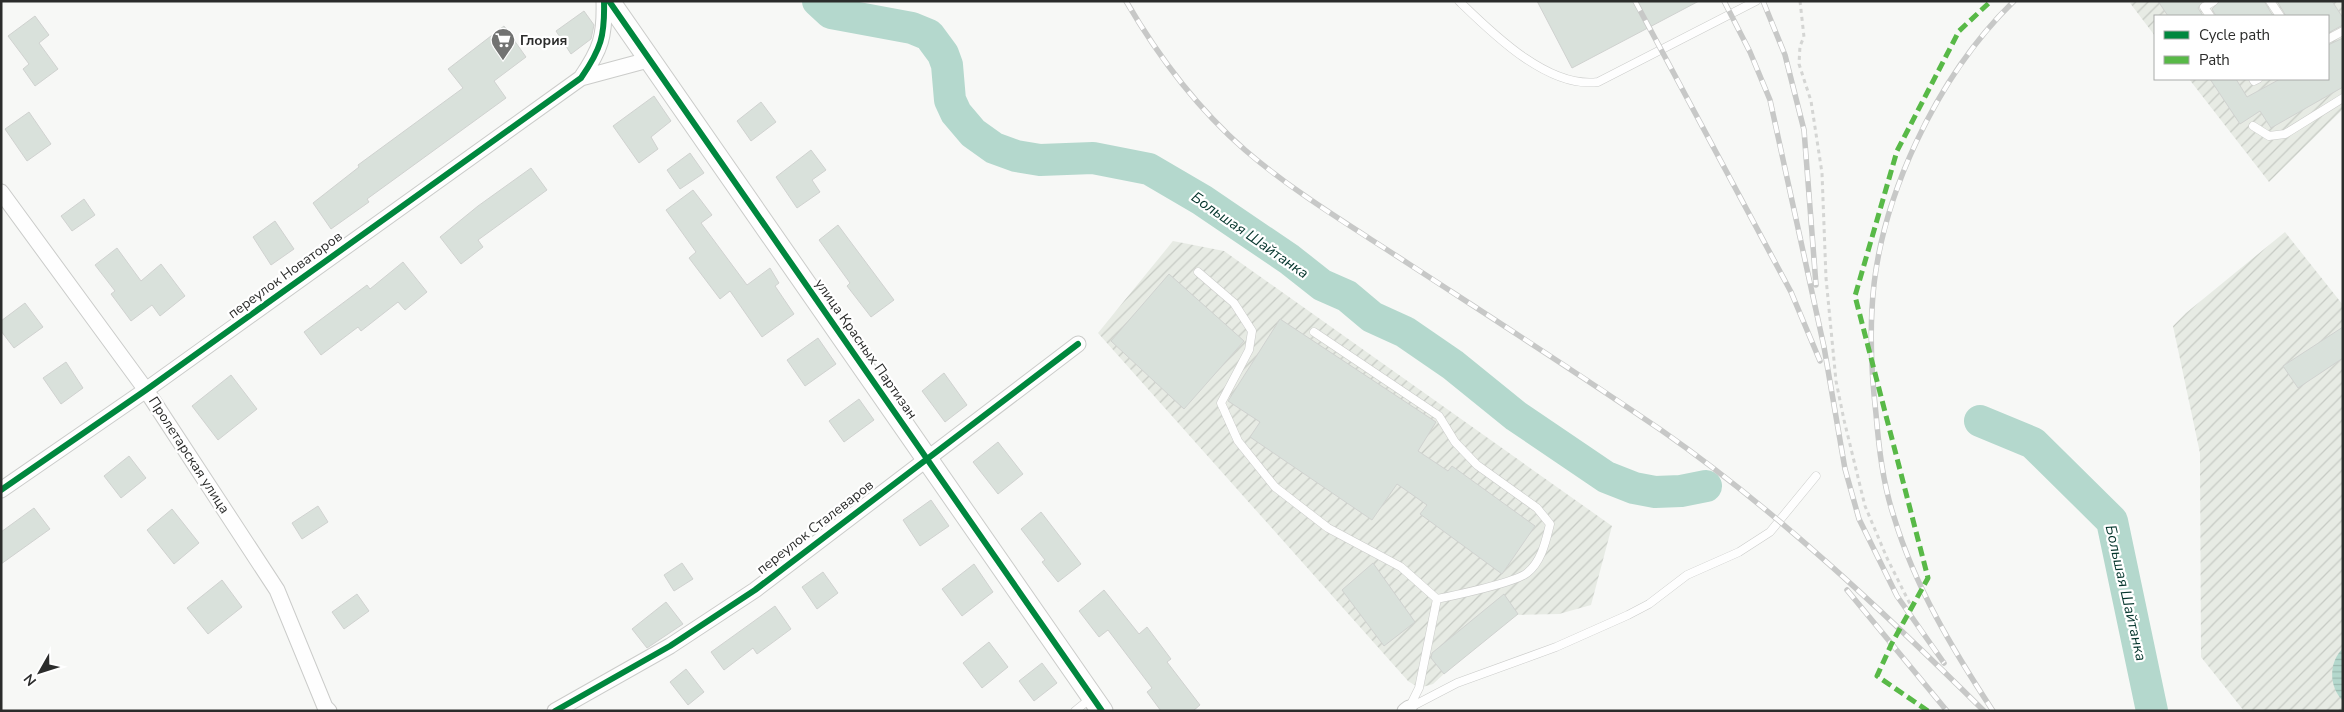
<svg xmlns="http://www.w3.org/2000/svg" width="2344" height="712" font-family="'Nunito Sans',sans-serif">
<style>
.industrial{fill:url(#industrial-furrows)}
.water{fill:url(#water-rules)}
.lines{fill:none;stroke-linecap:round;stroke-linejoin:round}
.river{stroke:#b4d8cd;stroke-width:32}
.building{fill:#d9e1db;stroke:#d0d2d0}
.lane-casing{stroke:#cbccca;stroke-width:9}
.street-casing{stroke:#cbccca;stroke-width:17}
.secondary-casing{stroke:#cbccca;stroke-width:23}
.path{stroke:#d4d5d3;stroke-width:3;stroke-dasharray:4 4;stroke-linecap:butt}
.lane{stroke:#fefefe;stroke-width:8}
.street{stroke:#fefefe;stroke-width:15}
.secondary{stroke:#fefefe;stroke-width:21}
.rail-casing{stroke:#c7c8c7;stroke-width:5.5}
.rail{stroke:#fff;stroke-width:4;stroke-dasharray:11;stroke-linecap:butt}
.quiet{stroke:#58b947;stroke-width:5;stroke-dasharray:10 5;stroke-linecap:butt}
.cycleway-casing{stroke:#fff;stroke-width:9}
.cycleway{stroke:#00873e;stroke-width:6}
.labels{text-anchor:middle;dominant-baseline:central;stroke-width:4.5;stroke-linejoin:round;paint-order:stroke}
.poi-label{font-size:14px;font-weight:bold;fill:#2b2c2b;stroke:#fff;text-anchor:start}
.street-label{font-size:14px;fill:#2b2c2b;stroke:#fff}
.water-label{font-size:15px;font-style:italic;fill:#04352c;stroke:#fff}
</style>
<defs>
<pattern id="industrial-furrows" width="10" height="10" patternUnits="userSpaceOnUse" patternTransform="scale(1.25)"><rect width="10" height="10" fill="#e7ebe4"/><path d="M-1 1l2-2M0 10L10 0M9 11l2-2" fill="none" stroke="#c6cac4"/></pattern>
<pattern id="water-rules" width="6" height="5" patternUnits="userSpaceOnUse" patternTransform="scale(1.25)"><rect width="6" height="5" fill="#b4d8cd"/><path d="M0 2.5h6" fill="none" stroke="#9bbab0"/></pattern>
</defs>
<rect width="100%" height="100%" fill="#f7f8f6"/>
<path class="industrial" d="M 2134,1 L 2343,1 L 2343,109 L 2269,182 L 2189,79 L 2328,79 L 2328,16 L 2155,16 L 2155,36 L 2130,3 Z
M 2285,232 L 2343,305 L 2343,711 L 2244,711 L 2201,657 L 2200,453 L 2173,326 L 2186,313 Z
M 1173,241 L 1224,251 L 1612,526 L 1591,605 L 1559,614 L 1508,615 L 1433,684 L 1419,688 L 1408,681 L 1098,333 Z"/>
<path class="water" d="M 2343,648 L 2343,701 C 2329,687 2328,663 2343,648 Z"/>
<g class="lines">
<path class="river" d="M 818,1 L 831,13 L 912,28 L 929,35 L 943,54 L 947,65 L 950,100 L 956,113 L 973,133 L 994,148 L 1016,156 L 1040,160 L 1093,158 L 1149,169 L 1202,200 L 1289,259 L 1322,285 L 1347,296 L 1372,317 L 1405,332 L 1453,365 L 1516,416 L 1606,477 L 1634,488 L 1655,492 L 1681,491 L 1706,486
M 1980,421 L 2033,443 L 2112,521 L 2152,711"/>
</g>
<path class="building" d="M 1537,1 L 1699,1 L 1572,68 Z
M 2158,1 L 2203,1 L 2198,8 L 2203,16 L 2168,16 Z
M 2220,1 L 2264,1 L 2273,16 L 2216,16 L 2212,9 Z
M 2277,1 L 2332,1 L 2343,18 L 2343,25 L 2328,33 L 2328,16 L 2286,16 Z
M 584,11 L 594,25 L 591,39 L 571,54 L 556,31 Z
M 35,16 L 49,35 L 39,43 L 58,69 L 35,86 L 23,69 L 29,64 L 8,36 Z
M 504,26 L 526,57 L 494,81 L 506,98 L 367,199 L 369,202 L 331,229 L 313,203 L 359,167 L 358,165 L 463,88 L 448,69 Z
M 2343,38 L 2343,87 L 2271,128 L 2260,111 L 2240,124 L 2210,79 L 2236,79 L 2247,97 L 2280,79 L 2328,79 L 2328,45 Z
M 654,96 L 671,121 L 651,137 L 658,149 L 639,163 L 613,126 Z
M 761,102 L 776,122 L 751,141 L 737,121 Z
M 29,112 L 51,144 L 27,161 L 5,129 Z
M 811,150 L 826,170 L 812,180 L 820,192 L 797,208 L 776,177 Z
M 690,153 L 704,173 L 680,189 L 667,170 Z
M 531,168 L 547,190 L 478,240 L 483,247 L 461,264 L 440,237 L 478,206 Z
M 693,190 L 712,215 L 701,223 L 747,285 L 770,268 L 779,283 L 775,286 L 794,314 L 762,337 L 730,291 L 720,299 L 689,258 L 696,252 L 666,210 Z
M 84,199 L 95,215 L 72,231 L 61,216 Z
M 275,221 L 294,249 L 271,265 L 253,237 Z
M 838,225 L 894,300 L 871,317 L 847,286 L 850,283 L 819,240 Z
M 117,248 L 141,281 L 161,264 L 185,296 L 160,316 L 152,305 L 131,321 L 111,294 L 115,291 L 95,265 Z
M 403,262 L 427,292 L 405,310 L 398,302 L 361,331 L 358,327 L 321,355 L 304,332 L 367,285 L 370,289 Z
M 1169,274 L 1244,341 L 1184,409 L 1111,341 Z
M 25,303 L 43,327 L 14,348 L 1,331 L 1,321 Z
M 1280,319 L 1436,422 L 1418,451 L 1448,471 L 1452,466 L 1535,526 L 1502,574 L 1420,514 L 1427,505 L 1397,484 L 1372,520 L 1250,437 L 1260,422 L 1228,401 Z
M 2343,327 L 2343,358 L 2298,388 L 2283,366 Z
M 818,338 L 836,364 L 805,386 L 787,360 Z
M 66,362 L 83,388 L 61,404 L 43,378 Z
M 944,373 L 967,405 L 945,422 L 922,391 Z
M 231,375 L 257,409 L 218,440 L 192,406 Z
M 859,399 L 874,420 L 844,442 L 829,421 Z
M 998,442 L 1023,474 L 998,494 L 973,462 Z
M 129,456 L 146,478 L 121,498 L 104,476 Z
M 931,500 L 949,526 L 920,546 L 903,520 Z
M 318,506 L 328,522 L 302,539 L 292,523 Z
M 34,508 L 50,529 L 1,564 L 1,532 Z
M 172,509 L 199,543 L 174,564 L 147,530 Z
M 1041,512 L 1081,564 L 1058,582 L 1042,562 L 1045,560 L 1021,529 Z
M 682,563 L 693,579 L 674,591 L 664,575 Z
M 1373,563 L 1415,622 L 1384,646 L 1342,590 Z
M 974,564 L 993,592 L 962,616 L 942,589 Z
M 823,572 L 838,593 L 817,609 L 802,587 Z
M 222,580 L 242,607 L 208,634 L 187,608 Z
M 1104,590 L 1139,634 L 1147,627 L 1171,659 L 1167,662 L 1200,705 L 1193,711 L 1161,711 L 1147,692 L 1152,688 L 1108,630 L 1099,637 L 1079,611 Z
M 357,594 L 369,611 L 344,629 L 332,612 Z
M 1504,594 L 1518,614 L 1444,674 L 1431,658 L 1432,653 Z
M 666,602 L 683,624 L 647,648 L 632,629 Z
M 775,606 L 791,629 L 757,654 L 753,648 L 724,670 L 711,652 Z
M 989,642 L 1008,667 L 982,688 L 963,663 Z
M 1042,663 L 1057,683 L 1034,701 L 1019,681 Z
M 686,669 L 704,692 L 688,705 L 670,682 Z"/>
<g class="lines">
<g class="lane-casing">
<path id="lane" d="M 1459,1 C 1492,33 1548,89 1598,82 L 1756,1
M 2270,1 L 2280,16
M 2210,16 L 2204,7 L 2214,1
M 2328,39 L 2343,31
M 2253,79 L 2254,81 L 2258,79
M 2253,126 L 2269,136 L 2285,134 L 2343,98
M 1198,272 L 1234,303 L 1252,331 L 1249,350 L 1221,403 L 1238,441 L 1275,487 L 1328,528 L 1401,567 L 1437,599 L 1419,688 L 1409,708
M 1314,332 L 1439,416 L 1455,442 L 1477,465 L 1537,508 L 1550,524 C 1546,540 1542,561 1527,573 C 1514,583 1456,595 1437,599
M 1409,708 L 1457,683 L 1556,647 L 1628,615 L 1649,604 L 1687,575 L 1739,552 L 1770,532 L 1816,476
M 1075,711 L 1091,698"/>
</g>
<g class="street-casing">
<path id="street" d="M 581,78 L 648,60
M 1,192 L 146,390 L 277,590 L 325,707 L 329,711
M 1,490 L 146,390 L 581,78 C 601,49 605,36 604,1
M 555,711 L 670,646 L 755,590 L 1078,344
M 1405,711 L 1409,708"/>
</g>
<g class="secondary-casing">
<path id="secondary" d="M 609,1 L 1102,711"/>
</g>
<path class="path" d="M 1800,1 L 1804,37 L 1800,46 L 1799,64 L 1811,101 L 1822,173 L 1826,278 L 1836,381 L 1844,420 L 1865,506 L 1887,558 L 1911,606"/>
<use href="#lane" class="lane"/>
<use href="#street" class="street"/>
<use href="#secondary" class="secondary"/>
<g class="rail-casing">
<path id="rail" d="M 1126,1 C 1158,56 1197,108 1245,150 C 1296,194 1356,229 1412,266 C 1495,320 1579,374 1661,430 C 1776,510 1884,612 1984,711
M 1635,1 L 1791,292 L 1820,361
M 1724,1 L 1750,52 L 1770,100 L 1824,347 L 1845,469 L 1859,519 L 1897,596 L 1944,663
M 1763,1 L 1785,55 L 1804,130 L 1816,285
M 1847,590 L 1947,711
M 1993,711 C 1953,650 1915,587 1894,517 C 1883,484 1879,449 1876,414 C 1872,379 1870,344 1872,309 C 1877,201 1937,76 2014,1"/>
</g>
<use href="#rail" class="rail"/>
<path class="quiet" d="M 1928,711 L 1877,676 L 1892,643 L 1928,578 L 1855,296 L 1897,151 L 1959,31 L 1991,1"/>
<g class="cycleway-casing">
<path id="cycleway" d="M 609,1 L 1102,711
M 1,490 L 146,390 L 581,78 C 601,49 605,36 604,1
M 555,711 L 670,646 L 755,590 L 1078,344"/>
</g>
<use href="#cycleway" class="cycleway"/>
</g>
<defs>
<g id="supermarket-pin" transform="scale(1.25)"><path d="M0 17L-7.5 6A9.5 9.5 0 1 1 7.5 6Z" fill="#727372" stroke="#fff"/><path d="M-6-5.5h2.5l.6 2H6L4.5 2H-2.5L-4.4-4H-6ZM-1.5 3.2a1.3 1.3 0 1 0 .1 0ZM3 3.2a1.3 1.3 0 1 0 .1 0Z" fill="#fff"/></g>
</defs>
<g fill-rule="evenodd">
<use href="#supermarket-pin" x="503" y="40"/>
</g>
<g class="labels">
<g class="poi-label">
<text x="520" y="40">Глория</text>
</g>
<g class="street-label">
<text transform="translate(285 275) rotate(-36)">переулок Новаторов</text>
<text transform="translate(866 349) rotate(55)">улица Красных Партизан</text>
<text transform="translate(189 455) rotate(57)">Пролетарская улица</text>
<text transform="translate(815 527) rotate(-38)">переулок Сталеваров</text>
</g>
<g class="water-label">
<text transform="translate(1250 235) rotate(35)">Большая Шайтанка</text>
<text transform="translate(2126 593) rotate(77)">Большая Шайтанка</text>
</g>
</g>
<rect width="2344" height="712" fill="none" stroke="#2b2c2b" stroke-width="5"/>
<rect x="2154" y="15" width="175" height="65" fill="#ffffff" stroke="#aaabaa"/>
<rect x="2164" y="31" width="25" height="8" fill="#00873e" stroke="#aaabaa"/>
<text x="2199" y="40" font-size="15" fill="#2b2c2b">Cycle path</text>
<rect x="2164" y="56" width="25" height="8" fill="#58b947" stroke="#aaabaa"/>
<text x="2199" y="65" font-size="15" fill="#2b2c2b">Path</text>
<g transform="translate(40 672) rotate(231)" stroke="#ffffff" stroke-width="4" paint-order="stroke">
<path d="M0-4L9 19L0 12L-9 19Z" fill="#2b2c2b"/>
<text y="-8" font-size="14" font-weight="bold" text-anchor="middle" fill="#2b2c2b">N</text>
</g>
</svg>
